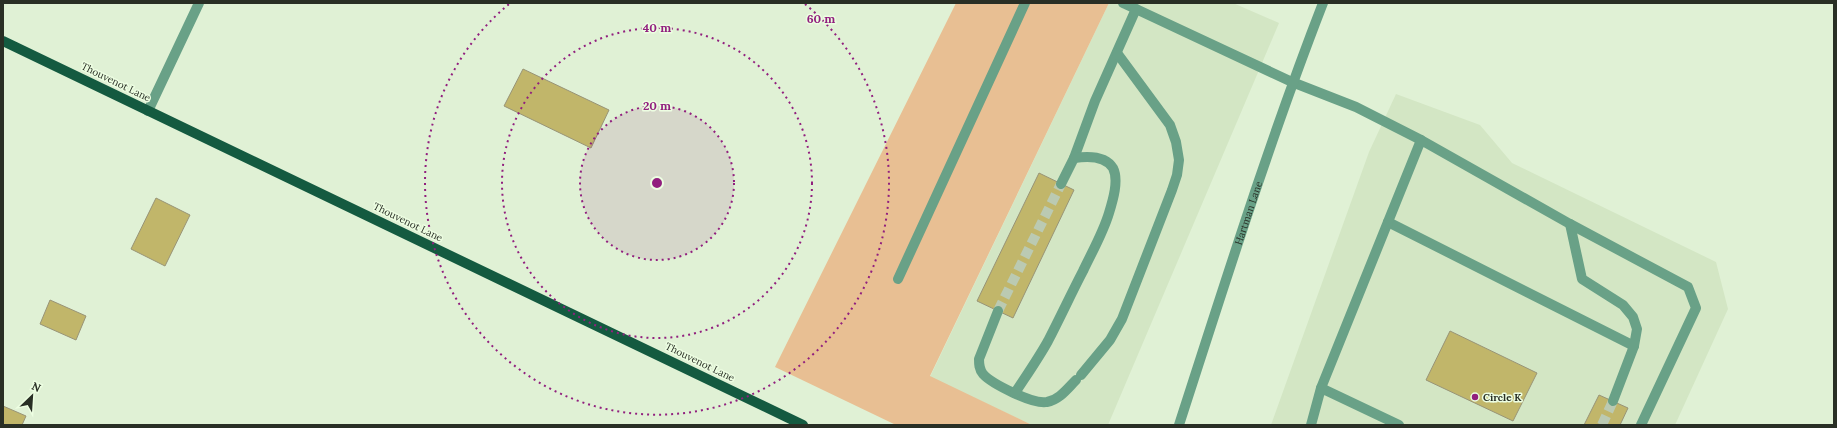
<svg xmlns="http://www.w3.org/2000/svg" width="1837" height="428" font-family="Lora,serif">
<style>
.built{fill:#d3e6c4}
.green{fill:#e8bf93}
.building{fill:#c1b66a;stroke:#989477}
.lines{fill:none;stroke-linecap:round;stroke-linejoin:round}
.minor-tunnel{stroke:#bbcab2;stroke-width:10;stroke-dasharray:10 5;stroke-linecap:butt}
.minor{stroke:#69a187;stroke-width:10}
.major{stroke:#145a40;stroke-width:10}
.ring{fill:none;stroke:#911f7e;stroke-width:2;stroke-dasharray:2 4}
.poi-dot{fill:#911f7e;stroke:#edfee2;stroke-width:1.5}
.labels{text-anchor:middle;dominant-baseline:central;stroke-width:3;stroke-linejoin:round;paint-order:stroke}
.street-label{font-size:10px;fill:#292f25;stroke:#edfee2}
.poi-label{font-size:10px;font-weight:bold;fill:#292f25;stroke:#edfee2;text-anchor:start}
.centre{fill:#911f7e;stroke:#edfee2;stroke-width:2}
.ring-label{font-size:12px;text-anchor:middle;font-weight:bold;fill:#911f7e;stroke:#edfee2;stroke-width:3;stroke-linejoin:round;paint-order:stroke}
</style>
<rect width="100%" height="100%" fill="#e0f1d5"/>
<path class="built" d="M 1109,3 L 1233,3 L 1279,23 L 1108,425 L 1032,425 L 930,377 Z
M 1396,94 L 1480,125 L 1512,163 L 1716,262 L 1728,309 L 1675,425 L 1271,425 L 1369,152 Z"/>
<path class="green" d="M 956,3 L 1109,3 L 930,376 L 1032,425 L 896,425 L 775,367 Z"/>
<path class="building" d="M 523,69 L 609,110 L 591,148 L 504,106 Z
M 1039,173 L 1074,190 L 1013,318 L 977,301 Z
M 156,198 L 190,215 L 165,266 L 131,249 Z
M 50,300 L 86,316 L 76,340 L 40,324 Z
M 1450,331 L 1537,373 L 1513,421 L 1426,380 Z
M 1599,395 L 1628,408 L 1620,425 L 1584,425 Z
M 3,406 L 26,416 L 22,425 L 3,425 Z"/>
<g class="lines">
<path class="minor-tunnel" d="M 998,311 L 1061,184
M 1602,425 L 1613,401"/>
<g class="minor">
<path d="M 1123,3 L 1136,9"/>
<path d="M 148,111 L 199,3"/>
<path d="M 1061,184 L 1074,158 L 1095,101 L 1136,9 L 1292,82 L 1356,107 L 1421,140"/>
<path d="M 1388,222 L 1634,346"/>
<path d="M 1570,224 L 1582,279 L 1623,305 L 1633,317 L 1637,329 L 1634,346 L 1613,401"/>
<path d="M 898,279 L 1025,3"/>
<path d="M 998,311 L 979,359 C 979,364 979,369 983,374 C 992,384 1034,405 1047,402 C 1059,400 1067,389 1076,380"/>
<path d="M 1081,375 L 1110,340 L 1122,319 L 1172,190 L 1177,175 L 1179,160 L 1176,142 L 1170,125 L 1117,53"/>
<path d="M 1321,388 L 1421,140 L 1570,224 L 1688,287 L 1696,308 L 1641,425"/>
<path d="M 1015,393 C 1026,376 1038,359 1048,341 C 1060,318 1071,294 1083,271 C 1092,252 1103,233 1109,213 C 1113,200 1119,180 1113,168 C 1105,155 1087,156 1074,158"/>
<path id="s1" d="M 1179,425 C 1225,283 1269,142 1323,3"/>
<path d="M 1311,425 L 1321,388 L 1399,425"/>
</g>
<path class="major" d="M 3,41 L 803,425"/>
</g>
<circle cx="657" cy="183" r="77" fill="#911f7e" fill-opacity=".12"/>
<g class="ring">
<circle cx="657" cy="183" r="77"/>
<circle cx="657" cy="183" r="155"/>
<path d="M805 4A232 232 0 1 1 509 4"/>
</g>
<circle class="poi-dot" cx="1475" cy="397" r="4"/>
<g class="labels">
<g class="street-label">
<text transform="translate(116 82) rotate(26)">Thouvenot Lane</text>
<text stroke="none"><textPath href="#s1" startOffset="223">Hartman Lane</textPath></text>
<text transform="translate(408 222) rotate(26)">Thouvenot Lane</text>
<text transform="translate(700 362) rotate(26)">Thouvenot Lane</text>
</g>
<g class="poi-label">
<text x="1483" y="397">Circle K</text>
</g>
</g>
<circle cx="657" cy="183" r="6" class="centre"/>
<g class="ring-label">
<text x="821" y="23">60 m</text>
<text x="657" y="32">40 m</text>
<text x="657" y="110">20 m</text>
</g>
<rect width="1837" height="428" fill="none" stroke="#292f25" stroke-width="8"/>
<g transform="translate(32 396) rotate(25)" stroke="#edfee2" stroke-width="3" paint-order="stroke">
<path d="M0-3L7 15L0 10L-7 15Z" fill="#292f25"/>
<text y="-6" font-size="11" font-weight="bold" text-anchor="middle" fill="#292f25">N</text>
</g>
</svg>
